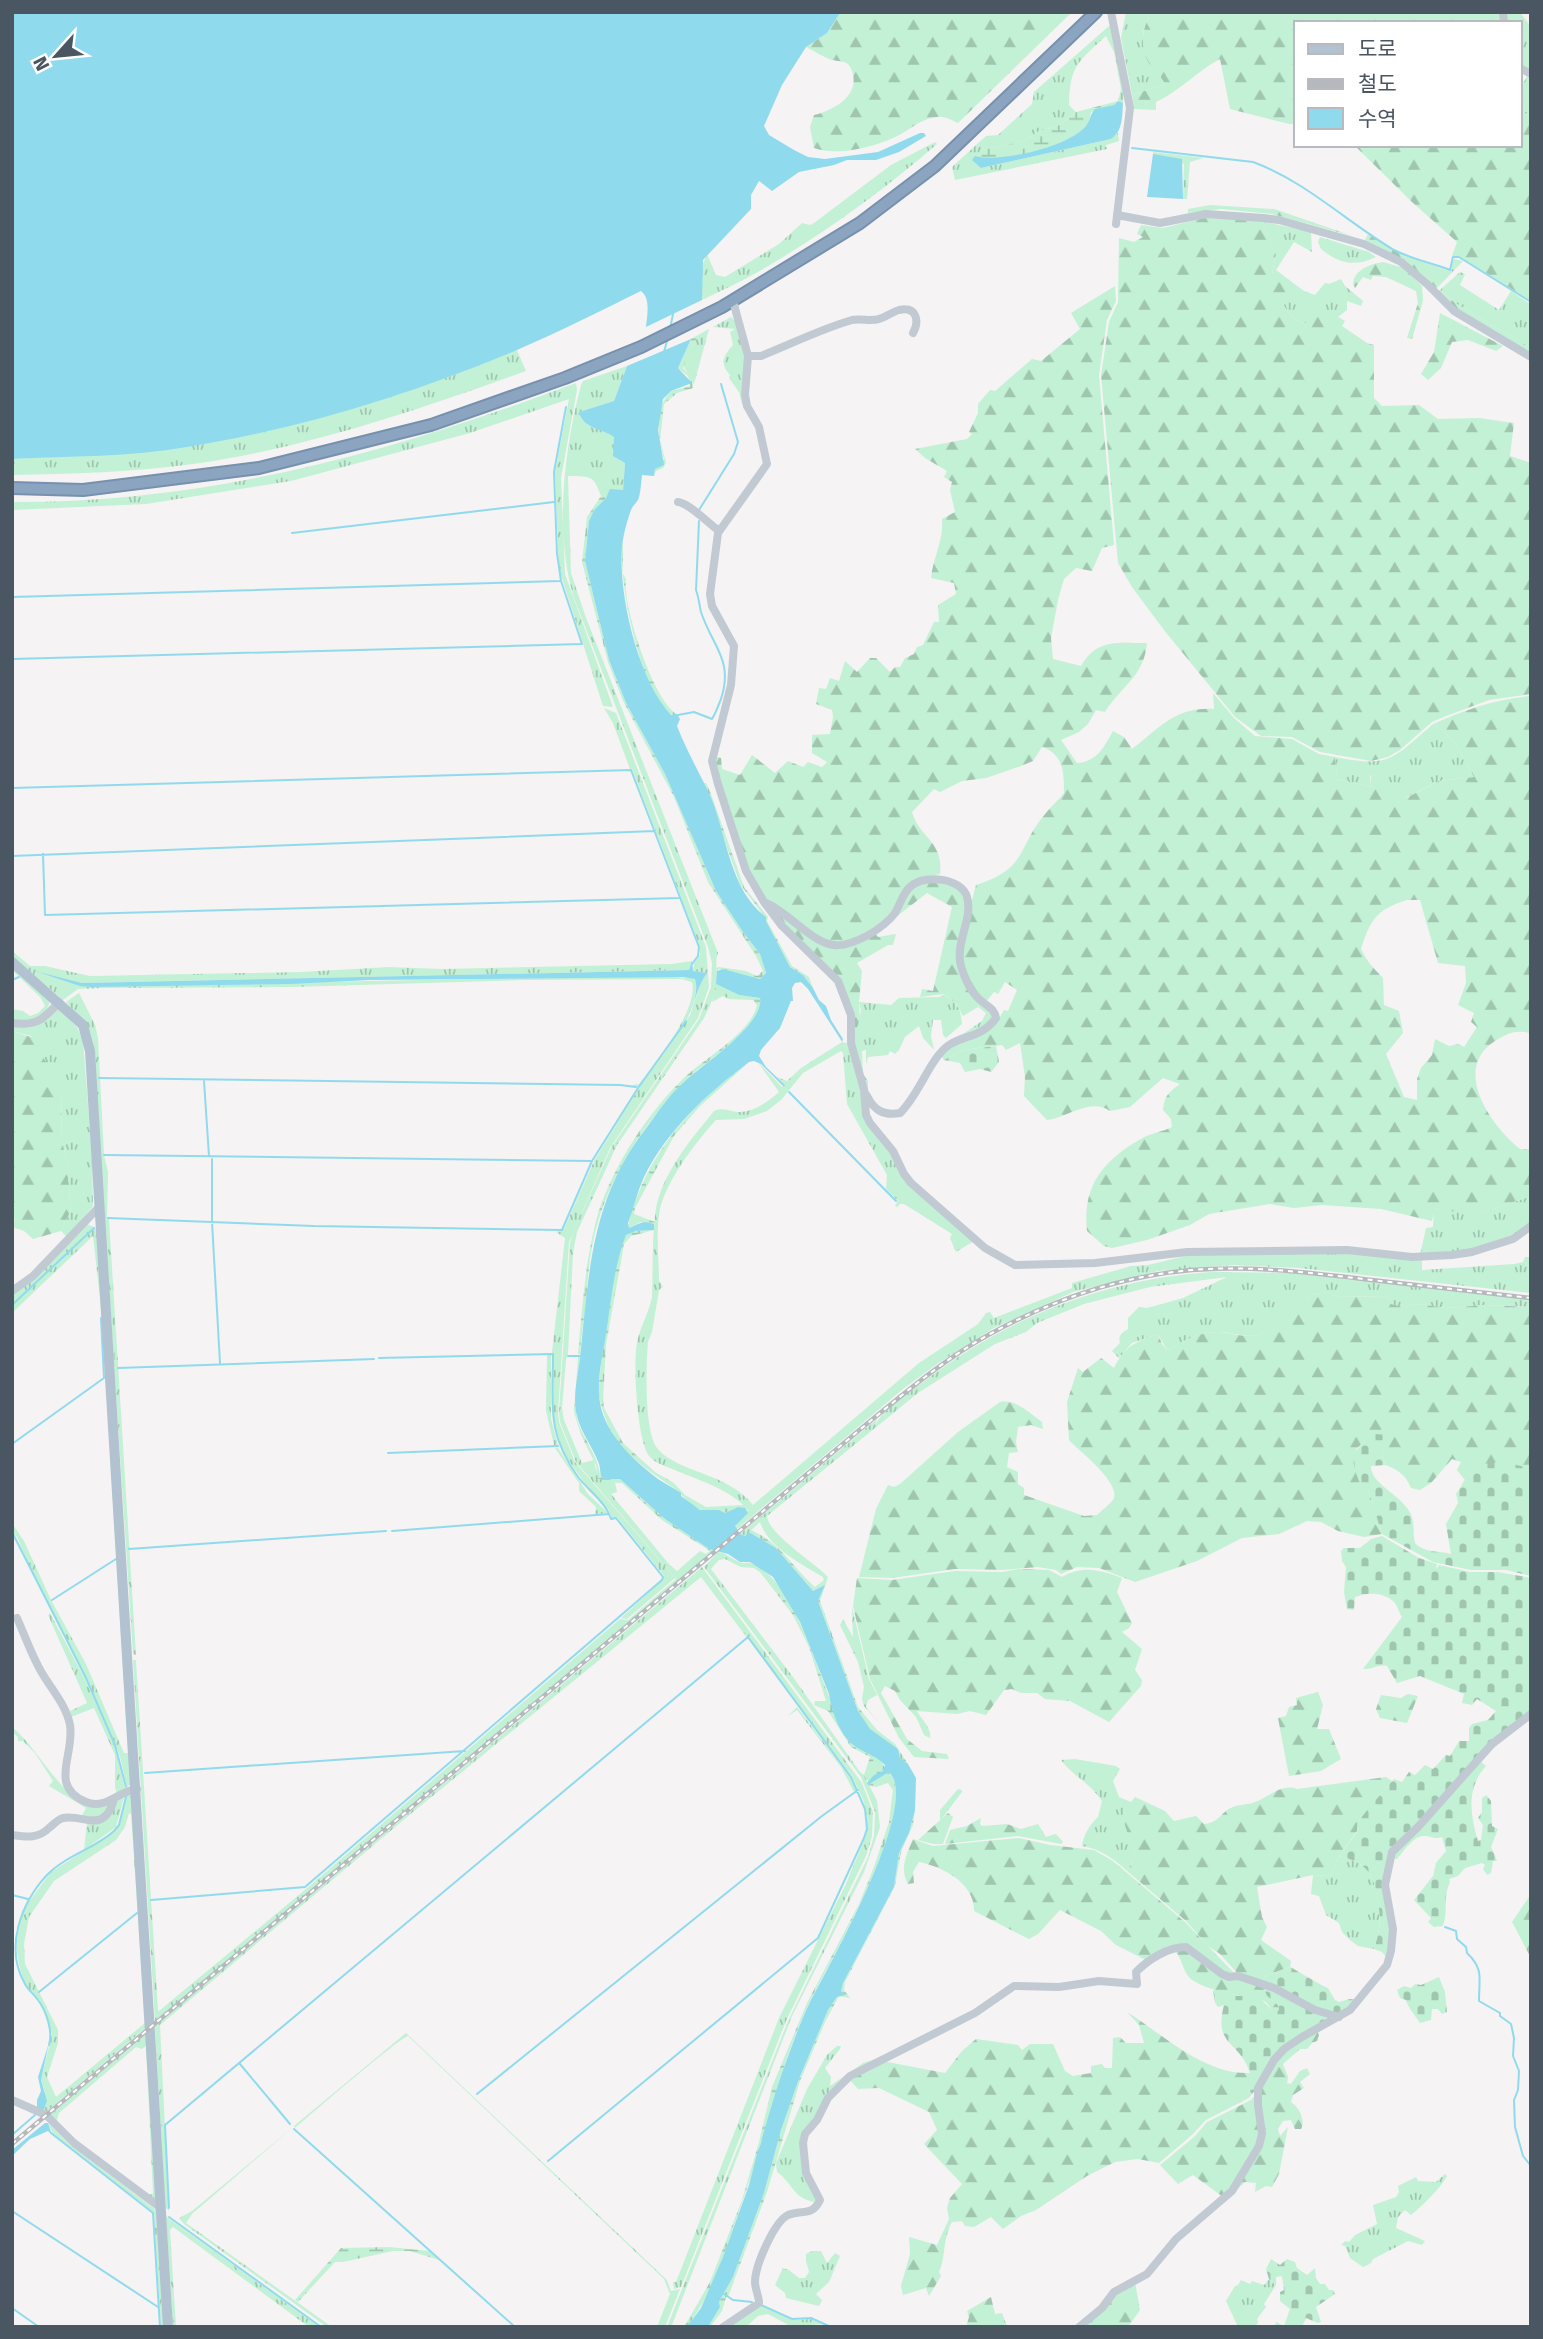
<svg xmlns="http://www.w3.org/2000/svg" width="1543" height="2339" font-family="'Fira Sans','Noto Sans KR',sans-serif">
<style>
.grass{fill:url(#grass-tufts);fill-rule:evenodd}
.forest{fill:url(#forest-firs);fill-rule:evenodd}
.wetland{fill:url(#wetland-marsh)}
.cemetery{fill:url(#cemetery-stones)}
.water{fill:#90daee}
.lines{fill:none;stroke-linecap:round;stroke-linejoin:round}
.stream{stroke:#90daee;stroke-width:2}
.highway-casing{stroke:#7690ad;stroke-width:14}
.minor{stroke:#c1cad2;stroke-width:8}
.major{stroke:#b3c2d1;stroke-width:10}
.highway{stroke:#8ba5c1;stroke-width:10}
.rail-casing{stroke:#b5b8bd;stroke-width:4.5}
.rail{stroke:#fff;stroke-width:2;stroke-dasharray:5;stroke-linecap:butt}
</style>
<defs>
<pattern id="grass-tufts" width="24" height="20" patternUnits="userSpaceOnUse" patternTransform="scale(1.75)"><rect width="24" height="20" fill="#c3f1d5"/><path d="M3 7l-1-3M5 7V3M7 7l1-3M15 17l-1-3M17 17v-4M19 17l1-3" fill="none" stroke="#a0c6b0"/></pattern>
<pattern id="forest-firs" width="22" height="20" patternUnits="userSpaceOnUse" patternTransform="scale(1.75)"><rect width="22" height="20" fill="#c3f1d5"/><path d="M5 1l3.5 6h-7zM16 11l3.5 6h-7z" fill="#a0c6b0"/></pattern>
<pattern id="wetland-marsh" width="20" height="14" patternUnits="userSpaceOnUse" patternTransform="scale(1.75)"><rect width="20" height="14" fill="#c3f1d5"/><path d="M1 5h8M5 5V1M11 12h8M15 12V8" fill="none" stroke="#a0c6b0"/></pattern>
<pattern id="cemetery-stones" width="16" height="16" patternUnits="userSpaceOnUse" patternTransform="scale(1.75)"><rect width="16" height="16" fill="#c3f1d5"/><path d="M2 7V4a2 2 0 0 1 4 0v3zM10 15v-3a2 2 0 0 1 4 0v3z" fill="#a0c6b0"/></pattern>
</defs>
<rect width="100%" height="100%" fill="#f5f3f3"/>
<path class="grass" d="M 1126,12 L 1152,12 C 1131,44 1152,57 1165,84 L 1132,95 L 1121,38 Z
M 1505,12 L 1520,12 L 1531,27 L 1531,72 L 1520,66 L 1520,23 L 1506,23 Z
M 1109,26 L 1113,28 L 1124,90 L 1123,103 L 1118,101 L 1121,89 L 1114,52 L 1106,36 C 1078,62 1070,65 1069,105 L 1076,112 L 1060,125 L 1037,132 L 1025,141 L 982,150 L 981,168 L 1111,139 L 1118,133 L 1119,141 L 1106,145 L 1107,149 L 955,180 L 952,167 L 986,136 L 998,135 L 1032,104 L 1034,92 Z
M 1527,77 L 1531,78 L 1531,118 L 1520,108 L 1520,88 Z
M 935,142 L 937,144 C 882,192 819,237 756,273 C 738,283 720,291 702,300 L 702,266 L 707,254 L 716,275 L 725,277 L 779,244 L 802,223 L 810,225 L 814,223 L 891,165 Z
M 1153,152 L 1204,158 L 1190,162 L 1187,199 L 1183,199 L 1184,164 L 1153,154 Z
M 1261,221 L 1311,232 L 1312,252 L 1294,242 L 1276,270 L 1304,291 L 1315,295 L 1325,283 L 1329,284 L 1341,279 L 1345,286 L 1363,301 L 1361,306 L 1347,301 L 1347,310 L 1338,317 L 1325,310 L 1304,324 L 1291,317 L 1283,304 L 1272,274 L 1276,254 Z
M 1320,237 L 1369,252 L 1376,257 C 1355,267 1339,264 1321,249 L 1318,242 Z
M 1405,256 L 1449,271 L 1454,259 L 1463,261 L 1439,286 Z
M 1460,272 L 1465,274 L 1460,285 L 1499,310 L 1511,291 L 1530,304 L 1531,348 L 1455,303 L 1440,290 Z
M 731,317 L 735,321 L 745,356 L 742,386 L 746,406 L 742,404 L 739,392 L 729,378 L 730,375 C 719,363 724,355 733,345 L 730,332 L 735,329 L 713,327 Z
M 709,329 L 694,384 L 683,365 L 698,335 Z
M 517,350 L 526,371 C 418,410 307,448 193,464 C 133,472 73,474 12,475 L 12,459 L 109,454 L 448,377 Z
M 627,366 L 614,401 L 579,412 C 589,434 596,425 611,434 C 617,438 619,454 621,461 L 625,462 L 623,491 L 609,494 L 606,498 L 601,496 C 593,474 591,477 568,476 L 571,573 L 585,615 L 718,953 C 715,961 717,968 717,977 C 716,992 711,1005 704,1018 L 617,1145 L 577,1232 L 573,1253 L 568,1354 L 566,1360 L 562,1408 L 564,1420 L 582,1463 L 594,1460 L 596,1470 L 604,1482 L 615,1482 L 617,1492 L 611,1494 L 668,1563 L 677,1571 L 700,1551 L 706,1554 L 710,1551 L 713,1553 L 155,2021 L 133,1660 L 136,1660 L 158,2010 L 159,2011 L 306,1889 L 620,1619 L 628,1620 L 676,1579 L 576,1462 L 560,1422 L 559,1412 L 570,1242 L 573,1233 L 611,1148 L 699,1019 L 711,987 L 712,963 L 708,947 L 574,598 C 554,533 564,450 581,385 L 583,381 Z
M 576,383 L 577,390 L 561,478 L 565,574 L 613,707 L 603,706 L 559,569 L 555,472 L 569,399 L 470,433 L 291,481 L 146,504 L 12,510 L 12,502 C 210,503 392,452 576,383 Z
M 604,708 L 616,713 L 706,947 L 709,987 L 698,1018 L 610,1148 L 569,1242 L 558,1412 L 559,1422 L 575,1462 L 675,1578 L 627,1619 L 621,1618 L 653,1589 L 664,1576 L 617,1517 L 612,1519 L 609,1510 L 589,1490 L 563,1452 L 553,1418 L 552,1352 L 565,1238 L 556,1232 L 564,1229 L 594,1161 L 639,1088 L 690,1015 L 702,980 L 707,973 L 693,971 L 694,963 L 700,955 L 700,947 L 632,769 L 630,769 L 613,723 Z
M 1433,724 C 1458,741 1460,752 1474,777 L 1439,781 L 1405,798 L 1370,775 L 1371,787 L 1337,779 L 1335,757 C 1391,768 1392,759 1433,724 Z
M 12,951 L 30,966 L 45,966 L 90,976 L 301,972 L 389,967 L 441,969 L 672,964 L 692,961 L 689,970 L 82,983 L 35,971 L 85,986 L 656,976 L 690,978 L 695,979 C 705,1005 654,1067 638,1087 L 632,1085 L 639,1084 C 656,1063 699,1008 692,982 L 682,979 L 525,980 L 292,987 L 102,988 L 78,989 L 63,1000 L 12,956 Z
M 12,966 L 50,1000 C 47,1020 28,1020 12,1021 L 12,1009 L 23,1011 L 30,1016 L 38,1013 L 45,1006 L 41,998 L 12,970 Z
M 79,993 L 95,1025 L 98,1038 L 104,1155 L 108,1172 L 107,1218 L 109,1219 L 136,1655 L 133,1654 L 93,1042 L 88,1026 L 66,1002 Z
M 945,994 C 959,1008 960,1005 962,1024 L 946,1038 L 943,1035 L 941,1020 L 933,1020 L 931,1036 L 934,1050 L 923,1038 L 919,1026 L 905,1037 L 899,1050 L 895,1054 L 890,1051 L 888,1055 L 868,1057 L 866,1065 L 866,1050 L 862,1051 L 863,1074 L 868,1081 L 868,1089 L 874,1101 L 872,1103 L 859,1071 L 853,1030 L 857,1028 L 861,1011 L 859,1002 L 891,1005 L 899,998 L 939,997 Z
M 980,1001 L 990,1009 L 992,1018 L 984,1028 L 950,1043 L 982,1021 L 986,1013 L 978,1007 Z
M 58,1007 L 77,1027 L 83,1040 L 92,1156 L 93,1206 L 68,1238 L 61,1231 L 72,1208 L 68,1187 L 68,1166 L 62,1141 L 61,1092 L 54,1074 L 43,1061 L 31,1036 L 12,1031 L 12,1026 L 28,1026 Z
M 842,1042 L 850,1044 L 861,1085 L 864,1117 L 884,1142 L 903,1176 L 974,1241 L 956,1252 L 950,1238 L 952,1234 L 904,1204 L 900,1204 L 897,1207 L 895,1206 L 898,1201 L 886,1189 L 887,1175 L 847,1104 L 843,1053 L 841,1051 L 803,1073 L 781,1100 L 767,1111 L 744,1119 L 716,1120 C 695,1143 664,1183 659,1214 C 656,1236 659,1260 659,1281 L 663,1287 L 659,1290 L 652,1332 L 648,1342 C 646,1365 644,1430 657,1448 C 667,1461 689,1468 704,1474 C 723,1481 740,1489 753,1505 L 919,1363 L 978,1324 L 986,1313 L 990,1312 L 994,1318 L 1072,1288 L 1072,1283 L 1131,1266 L 1148,1265 L 1194,1254 L 1315,1252 L 1422,1258 L 1422,1270 L 1514,1264 L 1523,1262 L 1525,1257 L 1531,1257 L 1531,1293 L 1299,1268 L 1233,1265 L 1158,1271 L 1073,1292 L 994,1328 L 937,1364 L 903,1389 L 736,1530 L 735,1526 L 748,1510 C 731,1490 701,1481 677,1471 C 668,1467 656,1464 649,1456 C 637,1441 632,1358 638,1338 C 642,1324 649,1312 652,1297 C 653,1270 652,1242 655,1215 C 660,1175 690,1141 714,1111 C 722,1107 728,1111 737,1112 C 754,1113 767,1102 779,1092 L 757,1061 L 782,1087 L 785,1085 L 777,1077 L 787,1081 L 801,1068 Z
M 1531,1196 L 1531,1225 C 1501,1250 1457,1252 1420,1255 L 1426,1228 L 1433,1227 L 1434,1208 L 1482,1213 Z
M 87,1224 L 94,1227 L 12,1304 L 12,1294 Z
M 95,1228 L 97,1229 L 133,1775 L 132,1783 L 127,1787 C 123,1773 122,1759 116,1746 C 88,1674 46,1609 17,1537 L 12,1531 L 12,1523 L 24,1541 L 51,1600 L 86,1664 L 124,1753 L 128,1753 L 102,1317 L 93,1236 L 12,1313 L 12,1306 Z
M 1212,1272 L 1291,1273 L 1499,1295 L 1531,1299 L 1531,1307 L 1485,1305 L 1446,1308 L 1419,1304 L 1404,1307 L 1391,1304 L 1388,1297 L 1335,1296 L 1328,1292 L 1310,1295 C 1302,1311 1299,1306 1287,1315 C 1278,1321 1271,1331 1261,1334 C 1248,1339 1232,1332 1218,1332 C 1198,1332 1184,1341 1167,1350 L 1158,1334 L 1132,1343 L 1119,1358 L 1112,1351 L 1120,1343 C 1118,1336 1121,1333 1128,1329 L 1128,1318 L 1139,1307 L 1147,1308 L 1183,1298 L 1227,1277 L 1150,1287 L 1084,1304 L 1037,1323 L 1026,1332 L 995,1344 L 918,1393 L 767,1516 C 768,1534 814,1562 828,1577 L 824,1581 L 823,1577 C 801,1564 768,1547 760,1522 L 745,1536 L 740,1534 L 877,1419 L 875,1426 C 883,1408 907,1394 922,1383 C 1007,1317 1105,1279 1212,1272 Z
M 547,1355 L 551,1355 L 551,1419 L 558,1445 L 554,1445 L 546,1411 Z
M 555,1448 L 558,1448 L 588,1494 L 608,1513 L 595,1514 L 596,1507 L 579,1491 L 579,1483 Z
M 715,1555 L 719,1560 L 711,1569 L 793,1677 L 860,1772 L 864,1775 L 877,1801 L 880,1827 L 864,1872 L 792,2016 L 672,2325 L 667,2327 L 788,2021 L 868,1857 L 874,1836 L 875,1812 L 861,1777 L 704,1567 Z
M 702,1567 L 862,1783 L 873,1812 L 872,1836 L 866,1856 L 786,2021 L 681,2287 L 674,2289 L 673,2282 L 676,2282 L 779,2018 L 845,1886 L 865,1838 L 867,1818 L 864,1802 L 852,1776 L 701,1577 L 413,1812 L 160,2025 L 169,2211 L 165,2207 L 155,2026 Z
M 852,1607 L 869,1679 L 877,1695 L 868,1700 L 866,1707 L 879,1723 L 864,1706 L 862,1699 L 864,1687 L 858,1662 L 840,1625 L 843,1619 L 853,1637 Z
M 50,1613 L 85,1679 L 115,1747 L 125,1789 L 117,1794 L 115,1787 L 115,1755 L 94,1708 L 71,1717 L 70,1711 L 87,1703 L 48,1615 Z
M 797,1707 L 851,1778 L 857,1790 L 854,1792 L 841,1767 L 797,1710 L 788,1716 Z
M 12,1727 C 35,1745 59,1793 84,1802 C 92,1804 103,1804 111,1804 L 98,1819 L 81,1817 L 86,1808 L 49,1786 L 53,1781 L 35,1753 L 23,1741 L 18,1741 L 18,1737 L 12,1732 Z
M 1075,1759 L 1116,1766 L 1120,1769 L 1113,1781 L 1119,1797 L 1131,1802 L 1131,1843 L 1135,1857 L 1127,1871 C 1113,1858 1100,1849 1082,1846 C 1083,1835 1091,1823 1098,1817 L 1102,1801 C 1091,1784 1072,1775 1061,1760 Z
M 958,1789 L 962,1790 L 962,1792 L 940,1821 L 940,1810 Z
M 125,1794 L 116,1827 L 84,1850 L 87,1823 L 95,1822 L 116,1799 Z
M 127,1794 L 134,1798 L 149,2025 L 45,2113 L 43,2111 L 45,2092 L 41,2080 L 52,2034 L 40,2001 L 25,1984 L 20,1969 L 16,1947 L 22,1911 L 51,1872 L 114,1832 L 120,1825 ZM 129,1813 L 131,1814 L 145,2023 L 56,2097 L 47,2077 L 58,2043 L 58,2030 L 25,1964 L 24,1944 L 29,1917 L 54,1881 L 116,1840 L 125,1827 Z
M 1339,1856 C 1364,1862 1373,1871 1377,1895 C 1381,1918 1381,1927 1374,1949 L 1358,1946 L 1350,1940 L 1342,1932 L 1339,1923 L 1326,1915 L 1319,1896 L 1311,1894 L 1313,1875 L 1330,1876 Z
M 148,2032 L 156,2198 L 154,2199 L 146,2194 L 153,2194 L 146,2046 L 142,2049 L 136,2047 L 59,2113 L 57,2120 L 50,2115 Z
M 406,2033 L 667,2280 L 671,2291 L 680,2289 L 665,2327 L 657,2327 L 670,2294 L 664,2279 L 408,2036 C 399,2038 310,2115 295,2128 L 294,2126 Z
M 837,2046 L 841,2046 L 840,2049 L 825,2068 L 831,2077 L 830,2086 L 863,2063 L 902,2051 L 852,2073 L 806,2131 L 804,2168 L 818,2195 L 815,2202 C 792,2198 794,2184 777,2172 L 776,2163 L 807,2089 L 827,2055 Z
M 48,2123 L 70,2145 L 155,2209 L 156,2208 L 165,2327 L 161,2327 L 154,2213 L 53,2134 Z
M 292,2128 L 192,2214 L 186,2223 L 332,2327 L 327,2327 L 184,2224 L 179,2218 L 192,2211 Z
M 1445,2174 L 1447,2176 C 1440,2189 1422,2206 1411,2215 L 1405,2210 L 1398,2217 L 1396,2228 L 1425,2241 L 1422,2245 L 1408,2241 L 1373,2259 L 1371,2263 L 1363,2267 L 1350,2258 L 1345,2246 L 1341,2245 L 1345,2241 L 1349,2242 L 1355,2235 L 1377,2224 L 1373,2205 L 1396,2197 L 1399,2192 L 1398,2186 L 1416,2177 L 1418,2181 L 1436,2182 Z
M 166,2215 L 168,2218 L 319,2327 L 309,2327 L 173,2227 L 170,2230 L 176,2327 L 173,2327 Z
M 812,2251 L 821,2251 L 827,2263 L 835,2253 L 840,2256 L 829,2282 L 816,2294 L 822,2300 L 819,2306 L 786,2298 L 785,2293 L 775,2285 L 783,2268 L 789,2270 L 799,2278 L 805,2278 L 809,2272 L 806,2261 L 806,2254 Z
M 1269,2279 L 1276,2285 L 1264,2304 L 1266,2307 L 1257,2319 L 1258,2323 L 1254,2327 L 1238,2327 L 1226,2301 L 1235,2286 L 1238,2285 L 1241,2280 L 1250,2284 L 1252,2281 L 1264,2285 Z
M 760,2305 L 791,2320 L 811,2319 L 823,2324 L 792,2327 L 768,2314 L 758,2316 L 746,2327 L 726,2327 Z"/>
<path class="forest" d="M 843,12 L 1072,12 L 958,123 C 951,120 945,116 937,117 C 924,118 914,126 903,133 C 880,146 839,157 814,148 L 810,127 L 814,115 C 832,110 858,98 853,74 C 852,71 851,67 848,64 C 844,61 837,61 832,60 C 823,57 814,51 806,47 L 827,33 L 840,13 Z
M 1152,12 L 1501,12 L 1502,23 L 1296,23 L 1296,124 L 1289,124 L 1230,109 L 1220,59 C 1197,71 1180,91 1156,102 L 1156,110 L 1134,109 L 1132,95 L 1165,84 C 1161,76 1156,72 1151,66 C 1139,50 1141,28 1152,12 Z
M 1520,108 L 1531,118 L 1531,301 L 1459,256 L 1452,256 L 1457,242 L 1412,202 L 1354,145 L 1520,145 Z
M 1210,205 L 1274,209 L 1353,236 L 1272,214 L 1221,209 L 1188,213 L 1188,209 Z
M 1208,217 L 1261,221 L 1276,254 L 1272,274 L 1292,290 L 1283,304 L 1291,317 L 1304,324 L 1325,309 L 1345,321 L 1342,326 L 1367,343 L 1374,345 L 1374,398 L 1382,406 L 1419,405 L 1438,419 L 1479,418 L 1514,423 L 1510,456 L 1531,463 L 1531,694 L 1489,700 L 1446,716 L 1432,722 L 1400,750 L 1388,757 L 1371,761 L 1320,752 L 1292,737 L 1261,736 L 1235,717 L 1164,630 L 1132,587 L 1118,563 L 1101,375 L 1109,322 L 1118,302 L 1119,238 L 1134,242 L 1143,237 L 1137,234 L 1141,225 L 1163,228 Z
M 1368,234 L 1414,262 L 1439,286 L 1435,289 L 1406,261 L 1365,240 Z
M 1383,262 L 1404,268 L 1422,286 L 1423,301 L 1412,339 L 1407,338 L 1418,303 L 1416,291 L 1386,277 L 1373,276 L 1371,280 L 1363,277 L 1355,288 L 1353,284 C 1354,270 1370,264 1383,262 Z
M 1115,286 L 1116,301 L 1107,320 L 1099,375 L 1114,545 L 1102,548 L 1092,571 L 1076,568 L 1064,579 L 1058,600 L 1051,638 L 1053,659 L 1081,666 C 1097,638 1118,643 1147,643 C 1144,677 1121,686 1105,712 L 1096,710 L 1088,724 L 1079,732 L 1061,740 L 1077,763 C 1097,762 1104,747 1113,731 L 1124,737 L 1132,749 C 1161,727 1175,707 1214,709 L 1213,693 L 1234,718 L 1255,736 L 1292,739 L 1319,754 L 1335,757 L 1337,779 L 1371,787 L 1371,768 L 1377,769 L 1384,783 L 1393,789 L 1399,788 L 1406,798 L 1439,781 L 1474,777 C 1460,752 1458,741 1433,724 C 1465,710 1495,699 1531,696 L 1531,1033 C 1516,1030 1508,1033 1495,1041 C 1451,1069 1491,1126 1520,1149 L 1531,1150 L 1531,1196 L 1482,1213 L 1467,1214 L 1435,1208 L 1432,1221 L 1381,1209 L 1322,1205 L 1294,1208 L 1270,1204 L 1209,1214 L 1190,1225 L 1147,1240 L 1112,1248 L 1104,1246 L 1087,1231 C 1082,1185 1104,1160 1141,1139 C 1150,1133 1162,1132 1172,1127 L 1171,1119 L 1163,1110 C 1164,1096 1169,1092 1180,1084 L 1163,1078 L 1130,1107 L 1110,1111 C 1090,1097 1067,1118 1047,1120 L 1024,1096 L 1025,1077 L 1020,1043 L 1006,1050 L 1002,1045 L 963,1050 L 944,1060 L 941,1055 C 962,1033 985,1045 1004,1010 L 1008,1011 L 1017,990 L 1005,982 L 998,994 L 994,992 L 986,1002 C 974,994 962,971 962,958 C 962,939 971,904 976,885 C 1029,868 1016,848 1046,813 C 1051,806 1059,800 1064,793 C 1064,774 1064,754 1042,747 L 1033,761 L 1021,766 L 986,778 L 962,781 L 940,792 L 934,789 L 912,812 C 919,838 944,841 940,874 L 922,878 L 881,923 L 849,941 L 827,941 L 764,901 L 747,871 L 714,756 L 721,758 L 722,769 L 740,775 L 752,755 L 775,773 L 788,761 L 803,767 L 808,762 L 822,767 L 827,762 L 812,753 L 812,735 L 830,734 L 833,717 L 832,710 L 816,704 L 819,688 L 826,689 L 830,678 L 839,681 L 845,661 L 857,672 L 870,658 L 876,658 L 890,672 L 895,667 L 900,667 L 905,658 L 914,654 L 917,647 L 923,645 L 934,622 L 939,622 L 938,605 L 956,594 L 954,583 L 931,578 C 933,557 944,540 942,519 L 955,512 L 950,490 L 952,482 L 944,477 L 947,471 L 925,458 L 915,449 L 967,439 L 972,434 L 969,432 L 978,413 L 978,404 L 990,390 L 995,391 L 1032,359 L 1041,361 L 1080,329 L 1071,313 ZM 1407,900 L 1420,900 L 1438,963 L 1465,966 L 1466,983 L 1458,1005 L 1474,1013 L 1471,1022 L 1477,1027 L 1464,1047 L 1459,1044 L 1449,1046 L 1435,1039 L 1432,1055 L 1421,1068 L 1417,1079 L 1417,1100 L 1404,1097 L 1386,1054 L 1403,1033 L 1399,1011 L 1384,1005 L 1383,978 C 1374,969 1366,960 1361,949 C 1370,920 1377,909 1407,900 Z
M 1440,290 L 1455,303 L 1531,348 L 1531,353 L 1455,309 L 1437,292 Z
M 1440,313 L 1503,346 L 1496,351 L 1468,340 L 1452,342 L 1441,368 L 1428,380 L 1421,374 L 1434,352 Z
M 930,882 L 949,883 L 961,889 L 966,908 L 959,959 L 980,1001 L 978,1007 L 963,1016 L 957,1005 L 945,994 L 920,997 L 922,989 L 933,991 L 952,907 L 927,893 L 887,924 L 911,887 Z
M 767,904 L 832,946 L 874,932 L 878,937 L 896,934 L 893,945 L 888,945 L 857,963 L 862,971 L 859,1002 L 860,1018 L 857,1028 L 853,1030 L 845,992 Z
M 12,1031 L 37,1039 L 38,1050 L 59,1081 L 61,1092 L 62,1141 L 68,1166 L 68,1187 L 72,1208 L 61,1231 L 33,1239 L 24,1231 L 12,1227 L 15,1220 L 12,1217 Z
M 1328,1292 L 1335,1296 L 1388,1297 L 1391,1304 L 1404,1307 L 1419,1304 L 1446,1308 L 1485,1305 L 1531,1307 L 1531,1469 C 1511,1463 1478,1462 1465,1480 L 1457,1470 L 1461,1462 L 1452,1459 L 1431,1483 L 1420,1490 L 1411,1488 C 1406,1475 1397,1469 1385,1465 L 1382,1450 L 1365,1441 L 1356,1449 L 1382,1534 L 1364,1537 L 1338,1531 L 1321,1522 L 1307,1521 L 1279,1534 L 1242,1538 L 1197,1561 L 1135,1582 L 1099,1568 L 1077,1567 L 1061,1574 L 1056,1570 L 1038,1567 L 1002,1570 L 955,1569 L 892,1578 L 859,1577 L 876,1509 L 888,1485 L 894,1487 L 900,1484 L 958,1432 L 1000,1402 C 1016,1399 1030,1413 1042,1422 L 1043,1429 L 1031,1425 L 1018,1427 L 1016,1442 L 1018,1452 L 1009,1453 L 1007,1467 L 1018,1472 L 1018,1484 L 1024,1488 L 1024,1495 L 1084,1516 L 1097,1515 C 1102,1510 1109,1505 1113,1500 C 1123,1484 1078,1450 1069,1440 L 1067,1402 L 1078,1368 L 1083,1372 L 1101,1358 L 1114,1368 C 1125,1346 1135,1342 1158,1334 L 1162,1344 L 1167,1350 C 1184,1341 1198,1332 1218,1332 C 1232,1333 1248,1339 1261,1334 C 1270,1331 1274,1322 1281,1316 C 1295,1306 1300,1314 1310,1295 Z
M 1019,1569 L 1049,1570 L 1062,1577 C 1083,1565 1100,1570 1122,1578 L 1117,1592 L 1132,1623 L 1129,1628 L 1122,1632 L 1142,1649 L 1135,1670 L 1142,1680 L 1141,1686 L 1109,1722 L 1070,1701 L 1045,1699 L 1037,1693 L 1021,1693 L 1012,1689 L 1004,1690 L 986,1715 L 970,1711 L 957,1714 L 917,1711 C 921,1719 932,1728 930,1738 L 924,1735 L 916,1717 L 900,1700 L 895,1691 L 885,1686 L 881,1693 L 907,1739 L 922,1751 L 947,1754 L 949,1759 L 914,1757 L 899,1738 L 870,1679 L 853,1606 L 857,1578 L 892,1580 L 955,1571 L 1002,1572 Z
M 1318,1692 L 1323,1705 L 1317,1729 L 1329,1729 L 1341,1759 L 1321,1771 L 1289,1776 L 1278,1718 L 1286,1716 L 1289,1707 L 1297,1705 L 1296,1698 Z
M 1408,1694 L 1418,1696 L 1407,1723 L 1380,1718 L 1376,1709 L 1381,1695 L 1401,1698 Z
M 1386,1777 L 1392,1781 L 1358,1822 L 1357,1831 L 1339,1856 L 1330,1876 L 1313,1875 L 1257,1887 L 1262,1917 L 1267,1927 L 1261,1940 L 1291,1961 L 1290,1967 L 1267,1975 L 1261,1982 L 1239,1975 L 1220,1954 L 1208,1946 L 1186,1921 L 1127,1871 L 1135,1857 L 1125,1825 L 1123,1804 L 1131,1802 L 1135,1797 L 1165,1811 L 1174,1821 L 1196,1816 L 1204,1824 C 1221,1822 1220,1812 1233,1807 C 1240,1804 1248,1805 1255,1802 C 1269,1797 1282,1783 1297,1789 Z
M 948,1813 L 953,1817 L 943,1844 L 933,1844 L 918,1840 Z
M 981,1818 L 980,1824 L 982,1826 L 1007,1824 L 1021,1829 L 1038,1824 L 1046,1837 L 1056,1834 L 1063,1842 L 1061,1844 L 1018,1836 L 945,1844 L 950,1830 L 967,1826 Z
M 1019,1838 L 1050,1845 L 1094,1850 L 1113,1861 L 1185,1922 L 1236,1975 L 1229,1976 L 1186,1946 L 1148,1961 L 1116,1945 L 1101,1931 L 1060,1910 L 1038,1934 L 1029,1939 L 974,1911 C 975,1884 944,1867 919,1862 L 913,1872 L 914,1883 L 908,1884 C 899,1868 907,1854 913,1839 L 933,1846 Z
M 1531,1894 L 1531,1958 L 1512,1922 Z
M 1184,1947 L 1214,1970 L 1262,1985 L 1267,1996 L 1278,2005 L 1279,2010 L 1275,2014 C 1271,2010 1268,2003 1264,2001 C 1256,1997 1244,1998 1236,1995 C 1222,1991 1206,1989 1194,1981 C 1181,1974 1184,1956 1172,1949 Z
M 1127,2012 C 1164,2035 1204,2075 1250,2073 L 1249,2091 L 1252,2094 L 1249,2098 L 1206,2120 L 1192,2135 L 1159,2163 L 1138,2159 L 1115,2162 L 1087,2176 L 1036,2210 L 1021,2216 L 1003,2229 L 991,2217 L 974,2227 L 965,2226 L 962,2221 L 952,2222 C 942,2240 946,2258 939,2272 L 941,2276 L 929,2296 L 926,2288 L 903,2295 L 901,2286 L 910,2254 L 909,2237 L 937,2245 L 949,2219 L 947,2208 L 950,2198 L 962,2184 L 924,2144 L 937,2130 L 929,2112 L 879,2088 L 858,2089 L 848,2078 L 882,2061 L 945,2073 L 962,2051 L 976,2039 L 1018,2045 L 1022,2050 L 1030,2044 L 1053,2044 L 1065,2071 L 1073,2076 L 1091,2073 L 1091,2066 L 1102,2064 L 1105,2068 L 1112,2068 L 1113,2038 L 1120,2037 L 1126,2043 L 1144,2043 L 1139,2025 Z
M 1316,2029 L 1319,2035 L 1317,2041 L 1312,2043 L 1307,2049 L 1300,2049 L 1283,2064 L 1288,2077 L 1287,2083 L 1291,2084 L 1300,2071 L 1307,2068 L 1310,2074 L 1300,2082 L 1304,2088 L 1293,2095 L 1291,2102 C 1299,2107 1306,2121 1301,2129 L 1295,2129 L 1291,2120 L 1283,2121 L 1278,2129 L 1280,2136 L 1288,2127 L 1279,2174 L 1272,2187 L 1266,2186 L 1255,2192 L 1256,2183 L 1245,2182 L 1229,2197 L 1260,2146 L 1258,2095 L 1275,2060 Z
M 1256,2094 L 1260,2140 L 1236,2183 L 1223,2197 L 1193,2175 L 1178,2184 L 1160,2165 L 1194,2137 L 1207,2122 L 1251,2100 Z
M 1135,2282 L 1140,2310 L 1128,2327 L 1088,2327 L 1084,2323 L 1115,2293 Z
M 991,2297 L 995,2314 L 1002,2313 L 1007,2326 L 966,2327 L 969,2317 L 967,2311 Z"/>
<path class="wetland" d="M 1118,101 L 1114,105 L 1091,112 C 1090,117 1089,123 1085,127 C 1067,147 1000,164 975,156 L 981,150 L 1025,141 L 1037,132 L 1060,125 L 1076,112 Z
M 698,335 L 683,368 L 692,378 L 693,388 L 677,393 L 664,404 L 660,440 L 666,463 L 663,468 L 656,471 L 654,476 L 655,469 L 664,459 C 658,436 653,410 671,391 L 690,386 L 688,376 L 678,368 L 691,339 Z
M 601,496 L 606,498 L 594,510 L 589,521 L 585,561 L 609,660 L 626,703 L 665,774 L 716,891 L 743,932 L 760,954 L 766,973 L 760,979 L 719,969 L 717,971 L 716,968 L 719,967 L 746,971 L 757,976 L 763,971 L 756,956 L 708,882 L 674,797 L 623,701 L 608,662 L 582,562 L 587,517 Z
M 623,541 L 623,574 L 626,579 C 622,604 653,701 677,714 L 675,716 C 642,706 616,573 623,541 Z
M 704,783 L 706,783 L 711,794 L 744,887 L 768,917 L 767,921 L 792,966 L 809,977 L 813,988 L 803,975 L 790,967 L 761,912 L 740,884 Z
M 716,984 L 739,995 L 760,998 C 766,1026 697,1066 680,1086 C 644,1125 613,1171 598,1222 C 590,1247 588,1275 586,1301 C 584,1319 581,1336 580,1354 L 578,1354 C 582,1310 585,1264 596,1221 C 609,1172 646,1115 682,1080 C 702,1059 751,1034 757,1005 L 753,1000 L 729,999 L 723,996 L 712,1002 Z
M 749,1062 L 699,1107 L 674,1136 L 635,1208 L 634,1214 L 655,1222 L 654,1224 L 640,1222 L 629,1228 C 628,1218 633,1206 637,1197 C 658,1140 701,1098 749,1062 Z
M 654,1230 L 631,1236 L 624,1244 L 606,1345 L 603,1400 L 604,1408 L 623,1443 L 655,1472 L 674,1483 L 685,1495 L 706,1507 L 744,1505 L 748,1510 L 738,1507 L 725,1513 C 716,1510 707,1513 699,1509 C 688,1504 683,1495 675,1489 C 651,1472 623,1455 609,1427 C 605,1417 601,1407 599,1396 C 597,1378 615,1252 624,1238 C 630,1229 645,1231 654,1230 Z
M 578,1357 L 580,1357 C 578,1375 574,1395 576,1413 C 579,1435 597,1452 600,1474 L 606,1479 L 620,1479 L 665,1519 L 709,1549 L 716,1550 L 713,1553 L 662,1520 L 622,1483 L 604,1482 L 598,1478 L 596,1465 L 581,1435 L 574,1412 Z
M 751,1530 C 782,1544 792,1567 815,1587 L 828,1577 L 820,1601 L 858,1707 L 877,1730 L 895,1744 L 908,1764 L 900,1758 L 898,1749 L 869,1729 L 858,1711 L 818,1601 L 824,1586 L 813,1591 L 776,1548 L 749,1532 Z
M 718,1552 C 727,1553 734,1561 742,1563 C 746,1563 749,1562 753,1564 C 789,1578 813,1656 827,1691 C 833,1705 835,1722 845,1735 C 856,1749 880,1751 885,1769 L 869,1782 L 864,1775 L 870,1757 L 851,1747 L 828,1711 L 814,1705 L 815,1701 L 826,1701 L 809,1647 L 793,1615 L 760,1572 L 754,1568 L 741,1567 L 725,1559 L 719,1560 L 715,1555 Z
M 889,1772 C 922,1804 828,1966 810,2001 C 797,2029 787,2057 778,2085 C 775,2095 774,2105 771,2116 C 759,2152 747,2189 734,2226 C 722,2261 710,2297 687,2327 L 684,2327 L 710,2282 L 742,2200 L 759,2142 L 772,2087 L 807,2003 L 859,1904 L 874,1867 L 889,1822 L 893,1790 L 888,1783 L 876,1787 L 868,1785 Z
M 915,1810 L 913,1825 L 901,1852 L 895,1886 L 845,1982 L 844,1990 L 850,1998 L 839,1996 L 825,2022 L 800,2081 L 767,2192 L 728,2297 L 726,2297 L 722,2311 L 710,2327 L 708,2327 L 720,2307 L 719,2302 L 733,2277 L 764,2193 L 781,2130 L 799,2079 L 828,2010 L 837,1997 L 844,1994 L 841,1991 L 843,1983 L 894,1887 L 899,1853 L 909,1833 Z
M 389,2247 L 429,2251 L 439,2260 L 410,2251 L 393,2251 L 343,2262 L 335,2262 L 298,2302 L 295,2300 L 341,2248 Z"/>
<path class="cemetery" d="M 996,1046 L 999,1062 L 991,1072 L 980,1069 L 965,1072 L 960,1063 L 944,1060 L 963,1050 Z
M 1366,1433 L 1385,1435 L 1382,1450 L 1385,1465 L 1371,1466 C 1370,1483 1399,1494 1409,1511 C 1416,1522 1412,1532 1415,1543 C 1426,1554 1438,1550 1451,1554 L 1446,1524 L 1458,1503 L 1456,1494 C 1461,1488 1463,1481 1468,1475 C 1485,1456 1509,1462 1531,1469 L 1531,1576 L 1506,1570 L 1471,1570 L 1433,1562 L 1382,1534 L 1368,1489 L 1362,1489 C 1355,1469 1346,1457 1365,1441 Z
M 1382,1536 L 1419,1558 L 1437,1564 L 1436,1569 L 1439,1565 L 1470,1572 L 1498,1572 L 1531,1578 L 1531,1712 L 1503,1733 L 1391,1851 L 1384,1885 L 1392,1929 L 1388,1959 L 1382,1952 L 1374,1949 C 1381,1928 1381,1918 1377,1896 C 1373,1871 1364,1862 1339,1856 L 1357,1832 L 1358,1822 L 1368,1809 L 1394,1779 L 1402,1782 L 1409,1772 L 1415,1775 L 1425,1765 L 1433,1769 L 1446,1755 L 1450,1756 L 1459,1741 L 1469,1741 L 1469,1728 L 1472,1724 L 1488,1720 L 1496,1711 L 1477,1699 L 1472,1705 L 1462,1703 L 1464,1694 L 1420,1676 L 1397,1683 L 1387,1666 C 1378,1664 1372,1670 1363,1669 L 1402,1617 C 1399,1613 1398,1606 1394,1602 C 1384,1592 1367,1592 1355,1597 L 1354,1610 L 1347,1609 L 1344,1592 L 1346,1567 L 1342,1561 L 1341,1551 L 1344,1548 L 1360,1548 L 1371,1539 Z
M 1479,1760 L 1486,1766 C 1466,1788 1470,1815 1478,1841 L 1481,1840 L 1483,1825 L 1478,1818 L 1482,1812 L 1482,1798 L 1486,1795 L 1491,1801 L 1492,1826 L 1498,1829 L 1491,1847 L 1497,1861 L 1493,1861 L 1491,1873 L 1487,1875 L 1483,1869 L 1485,1865 L 1482,1863 L 1465,1868 L 1458,1876 L 1449,1879 L 1450,1882 C 1442,1901 1449,1908 1443,1926 L 1434,1927 L 1428,1922 L 1431,1918 L 1414,1900 L 1433,1876 L 1436,1863 L 1446,1851 L 1442,1837 C 1434,1840 1432,1836 1424,1836 C 1414,1835 1403,1852 1397,1859 L 1391,1858 Z
M 1290,1967 C 1298,1971 1322,1986 1328,1988 L 1335,2000 L 1339,2002 L 1350,1999 L 1357,2000 L 1341,2014 L 1322,2012 L 1261,1982 L 1267,1975 Z
M 1439,1977 L 1445,1992 L 1447,2012 L 1442,2014 L 1438,2009 L 1432,2009 L 1431,2020 L 1420,2023 C 1415,2015 1408,2008 1406,2000 L 1400,1998 L 1397,1990 L 1404,1986 L 1411,1988 L 1415,1984 L 1421,1985 Z
M 1262,1985 L 1334,2018 L 1292,2043 L 1252,2094 L 1244,2084 L 1250,2073 C 1240,2040 1213,2047 1224,2005 L 1218,2007 L 1215,2003 L 1213,1990 L 1223,1990 L 1237,1996 L 1258,1996 L 1275,2013 L 1279,2010 L 1278,2005 L 1267,1996 Z
M 1271,2259 L 1280,2265 L 1287,2259 L 1295,2262 L 1297,2268 L 1307,2275 L 1315,2268 L 1316,2278 L 1320,2284 L 1325,2284 L 1329,2290 L 1333,2290 L 1335,2294 L 1316,2307 L 1321,2322 L 1318,2323 L 1306,2318 L 1302,2327 L 1278,2327 L 1275,2325 L 1276,2322 L 1284,2326 L 1290,2309 L 1280,2301 L 1280,2292 L 1284,2290 L 1282,2276 L 1276,2277 L 1276,2285 L 1269,2279 L 1266,2269 Z"/>
<path class="water" d="M 12,12 L 843,12 L 840,13 L 827,33 L 806,47 L 782,85 L 764,126 L 769,135 L 794,150 L 808,157 L 825,159 L 878,152 L 920,133 L 924,133 L 926,136 L 899,152 L 876,160 L 847,160 L 834,165 L 799,172 L 772,191 L 759,181 L 751,195 L 751,209 L 703,260 L 702,300 L 646,327 C 647,315 651,299 641,291 C 600,311 559,332 517,350 C 412,394 299,429 187,447 C 130,457 70,456 12,459 Z
M 1118,101 L 1123,103 C 1122,117 1123,131 1111,139 L 981,168 L 972,160 L 975,156 C 1000,163 1067,147 1085,127 C 1090,122 1090,114 1095,109 L 1114,105 Z
M 1153,154 L 1182,159 L 1183,199 L 1147,197 Z
M 691,339 L 678,368 L 692,383 L 671,391 L 663,399 L 658,430 L 664,465 L 655,469 L 654,476 L 642,475 C 641,482 641,490 639,497 C 638,502 633,505 631,510 C 627,521 623,536 622,547 C 618,594 638,680 671,715 L 677,714 L 680,719 L 677,726 C 687,752 701,775 712,800 C 727,839 731,891 766,917 L 766,921 L 790,967 L 803,975 L 813,988 L 819,1000 L 826,1006 L 831,1020 L 843,1039 L 842,1042 L 841,1040 L 808,989 L 801,982 L 795,983 L 792,988 L 793,1001 L 791,1001 L 780,1028 L 761,1050 L 759,1056 L 766,1067 L 785,1085 L 784,1087 L 761,1064 L 754,1061 L 749,1062 C 708,1093 667,1130 644,1177 C 637,1192 634,1208 628,1223 L 629,1228 C 640,1223 643,1220 654,1224 L 654,1230 L 636,1231 L 626,1235 C 614,1265 611,1301 606,1334 C 603,1354 598,1373 599,1393 C 600,1430 631,1458 658,1479 C 665,1484 674,1488 681,1493 L 681,1496 L 700,1510 L 719,1510 L 725,1513 L 738,1507 L 745,1508 L 748,1513 L 735,1526 L 740,1534 L 745,1536 L 749,1532 L 776,1548 L 813,1591 L 825,1585 L 818,1601 L 858,1711 L 870,1729 L 898,1749 L 900,1758 L 908,1764 L 916,1778 L 915,1810 L 909,1833 L 899,1853 L 894,1887 L 843,1983 L 841,1991 L 845,1995 L 837,1997 L 828,2010 L 799,2079 L 781,2130 L 764,2193 L 733,2277 L 719,2302 L 720,2307 L 708,2327 L 687,2327 L 701,2308 L 723,2257 L 749,2185 L 758,2150 C 762,2144 761,2141 763,2135 C 771,2107 779,2079 790,2051 C 796,2035 802,2018 810,2002 C 828,1967 922,1803 889,1772 L 868,1785 L 867,1783 L 874,1775 L 883,1771 L 885,1765 C 874,1754 863,1753 852,1744 C 839,1733 831,1709 829,1694 L 800,1622 L 773,1577 L 750,1562 L 740,1562 L 728,1554 L 709,1549 L 665,1519 L 620,1479 L 603,1479 C 599,1473 601,1470 599,1464 C 593,1447 581,1433 577,1416 C 572,1399 578,1375 580,1358 C 589,1272 591,1198 647,1127 C 658,1112 670,1094 684,1082 C 702,1065 765,1024 760,998 L 739,995 L 716,984 L 717,971 L 723,969 L 760,979 L 766,973 L 760,954 L 743,932 L 716,891 L 665,774 L 626,703 L 609,660 L 585,561 L 589,521 L 594,510 L 606,498 L 610,489 L 623,490 L 625,463 L 613,456 L 614,437 C 602,428 584,430 579,412 L 614,401 L 627,366 Z
M 692,961 L 693,971 L 707,973 C 696,987 695,1009 681,1027 C 689,1014 700,994 695,979 L 683,977 L 369,980 L 291,984 L 91,987 L 80,986 L 35,971 L 82,983 L 689,970 Z
M 49,2043 L 41,2080 L 47,2101 L 43,2111 L 37,2109 L 37,2100 L 41,2091 L 38,2077 Z
M 45,2123 L 48,2123 L 52,2135 L 48,2131 L 30,2139 L 12,2156 L 12,2150 Z"/>
<g class="lines">
<path class="stream" d="M 1132,148 L 1253,162 C 1305,181 1347,222 1394,250 C 1411,259 1432,263 1450,270 L 1453,257 L 1459,257 L 1531,302
M 670,329 L 673,314
M 664,352 L 667,341
M 699,510 L 734,454 L 738,442 L 721,384
M 292,533 L 554,502
M 12,597 L 560,581
M 12,659 L 582,644 L 561,581 L 557,553 L 554,472 L 566,407
M 678,715 L 694,712 L 712,719 C 716,713 718,706 721,699 C 734,660 712,646 701,612 C 699,604 699,598 696,590 L 699,521
M 12,788 L 631,770 L 699,947 L 698,956 L 692,964
M 43,854 L 45,915 L 679,898
M 12,856 L 655,831
M 12,980 L 19,977
M 99,1078 L 620,1085 L 636,1087
M 204,1081 L 209,1156
M 789,1092 L 896,1201
M 104,1155 L 592,1161
M 212,1159 L 212,1222 L 220,1363
M 108,1218 L 314,1226 L 562,1230 L 592,1161 L 638,1088 L 686,1021
M 12,1305 L 94,1228
M 568,1356 L 580,1356
M 379,1358 L 553,1354 C 553,1406 546,1432 578,1477 C 587,1489 604,1501 609,1514 L 392,1531
M 118,1368 L 374,1359
M 12,1444 L 104,1378 L 101,1318
M 388,1453 L 558,1446
M 12,1532 L 86,1678 L 115,1745 L 126,1787
M 129,1549 L 386,1531
M 52,1600 L 116,1559
M 145,1773 L 465,1751
M 12,1895 L 28,1899
M 151,1900 L 305,1887 L 662,1580 L 663,1577 L 616,1518 L 611,1519 L 609,1514
M 1445,1927 L 1456,1931 L 1457,1939 L 1466,1947 L 1467,1953 C 1484,1969 1479,1978 1479,2001 L 1500,2013 L 1500,2016 L 1511,2024 L 1514,2038 L 1513,2056 L 1519,2071 L 1518,2090 L 1514,2100 L 1515,2127 L 1523,2156 L 1531,2166
M 39,1992 L 137,1913
M 49,2045 C 53,2032 47,2012 38,2000 C 34,1994 28,1990 25,1984 C 4,1948 21,1903 47,1875 C 65,1856 94,1849 114,1831 L 119,1825 L 126,1797
M 240,2064 L 290,2124
M 477,2094 L 822,1816 L 858,1790
M 294,2129 L 515,2327
M 51,2133 L 153,2213 L 160,2327
M 12,2135 L 35,2115
M 169,2208 L 165,2125 L 748,1637 L 851,1777 L 865,1809 L 867,1829 L 864,1838 L 818,1938 L 548,2161
M 12,2211 L 158,2307
M 169,2217 L 321,2327
M 724,2294 L 733,2300 L 752,2302
M 761,2305 L 792,2319 L 811,2318 L 831,2327
M 12,2308 L 39,2327"/>
<g class="highway-casing">
<path id="highway" d="M 12,488 L 83,490 L 259,468 L 431,425 L 565,378 L 641,347 L 722,307 L 860,223 L 935,166 L 1096,12"/>
</g>
<path class="minor" d="M 1111,12 L 1130,108 L 1116,224
M 1503,12 L 1504,23
M 1520,68 L 1531,74
M 1117,215 L 1160,223 L 1206,214 L 1263,218 L 1279,220 L 1364,244 L 1401,262 L 1427,284 L 1454,311 L 1531,357
M 733,301 L 748,356 L 745,395 L 747,406 L 759,427 L 767,464 L 718,533 L 710,594 L 712,606 L 734,646 L 731,685 L 712,761 L 718,784 L 746,871 L 764,902 L 782,926 L 838,981 L 851,1015 L 851,1043 L 864,1090 L 866,1115 L 870,1123 L 893,1151 L 904,1174 L 911,1183 L 985,1248 L 1015,1265 L 1095,1263 L 1187,1252 L 1347,1250 L 1412,1257 L 1452,1255 L 1472,1252 L 1513,1239 L 1531,1226
M 748,356 L 761,356 C 791,344 821,329 852,320 C 861,318 871,322 879,319 C 886,317 892,312 899,310 C 916,306 920,320 913,333
M 678,502 C 689,503 708,523 719,531
M 766,903 C 788,912 812,943 834,945 C 853,947 884,928 895,913 C 900,905 903,892 911,886 C 925,874 962,878 967,897 C 973,918 957,939 960,961 C 962,973 970,991 979,999 C 986,1006 994,1007 996,1018 C 981,1038 966,1034 949,1045 C 930,1058 919,1095 900,1113 C 883,1116 874,1110 867,1096
M 12,1023 C 37,1026 43,1020 59,1002
M 12,1291 L 33,1276 L 99,1207
M 17,1618 C 25,1636 32,1656 42,1673 C 52,1690 66,1705 70,1725 C 75,1755 48,1786 86,1802 C 106,1810 118,1791 137,1789
M 12,1835 C 27,1837 38,1839 49,1828 C 54,1824 57,1820 63,1818 C 85,1814 104,1835 114,1799
M 12,2100 L 46,2115 L 74,2143 L 161,2208
M 723,2327 L 759,2303 C 759,2296 755,2289 755,2282 C 755,2266 774,2222 788,2215 C 802,2209 812,2217 820,2200 L 806,2173 L 803,2143 L 805,2134 L 817,2120 L 828,2098 L 850,2076 L 975,2013 L 1014,1986 L 1059,1987 L 1099,1981 L 1137,1984 L 1136,1972 C 1149,1959 1168,1947 1186,1947 L 1222,1974 L 1229,1977 L 1238,1976 L 1274,1988 L 1315,2010 L 1339,2017
M 1079,2327 L 1102,2308 L 1114,2292 L 1147,2274 L 1176,2239 L 1232,2191 L 1259,2146 L 1262,2134 L 1258,2105 L 1258,2088 L 1274,2060 L 1284,2049 L 1302,2037 L 1350,2010 L 1387,1965 L 1391,1951 L 1393,1929 L 1385,1885 L 1392,1852 L 1418,1827 L 1492,1744 L 1531,1714"/>
<path class="major" d="M 12,962 L 83,1025 L 90,1051 L 168,2327"/>
<use href="#highway" class="highway"/>
<g class="rail-casing">
<path id="rail" d="M 12,2144 L 857,1432 C 900,1397 942,1360 990,1334 C 1052,1300 1121,1276 1192,1270 C 1252,1265 1312,1273 1372,1280 C 1425,1286 1478,1292 1531,1298"/>
</g>
<use href="#rail" class="rail"/>
</g>
<rect width="1543" height="2339" fill="none" stroke="#4a5661" stroke-width="28"/>
<rect x="1294" y="21" width="228" height="126" fill="#ffffff" stroke="#b7bbc0" stroke-width="2"/>
<rect x="1308" y="44" width="35" height="10" fill="#b3c2d1" stroke="#b7bbc0" stroke-width="2"/>
<text x="1358" y="56" font-size="21" fill="#4a5661">도로</text>
<rect x="1308" y="79" width="35" height="10" fill="#b5b8bd" stroke="#b7bbc0" stroke-width="2"/>
<text x="1358" y="91" font-size="21" fill="#4a5661">철도</text>
<rect x="1308" y="108" width="35" height="21" fill="#90daee" stroke="#b7bbc0" stroke-width="2"/>
<text x="1358" y="126" font-size="21" fill="#4a5661">수역</text>
<g transform="translate(56 56) rotate(243)" stroke="#ffffff" stroke-width="5" paint-order="stroke">
<path d="M0-5L12 26L0 18L-12 26Z" fill="#4a5661"/>
<text y="-10" font-size="19" font-weight="bold" text-anchor="middle" fill="#4a5661">N</text>
</g>
</svg>
